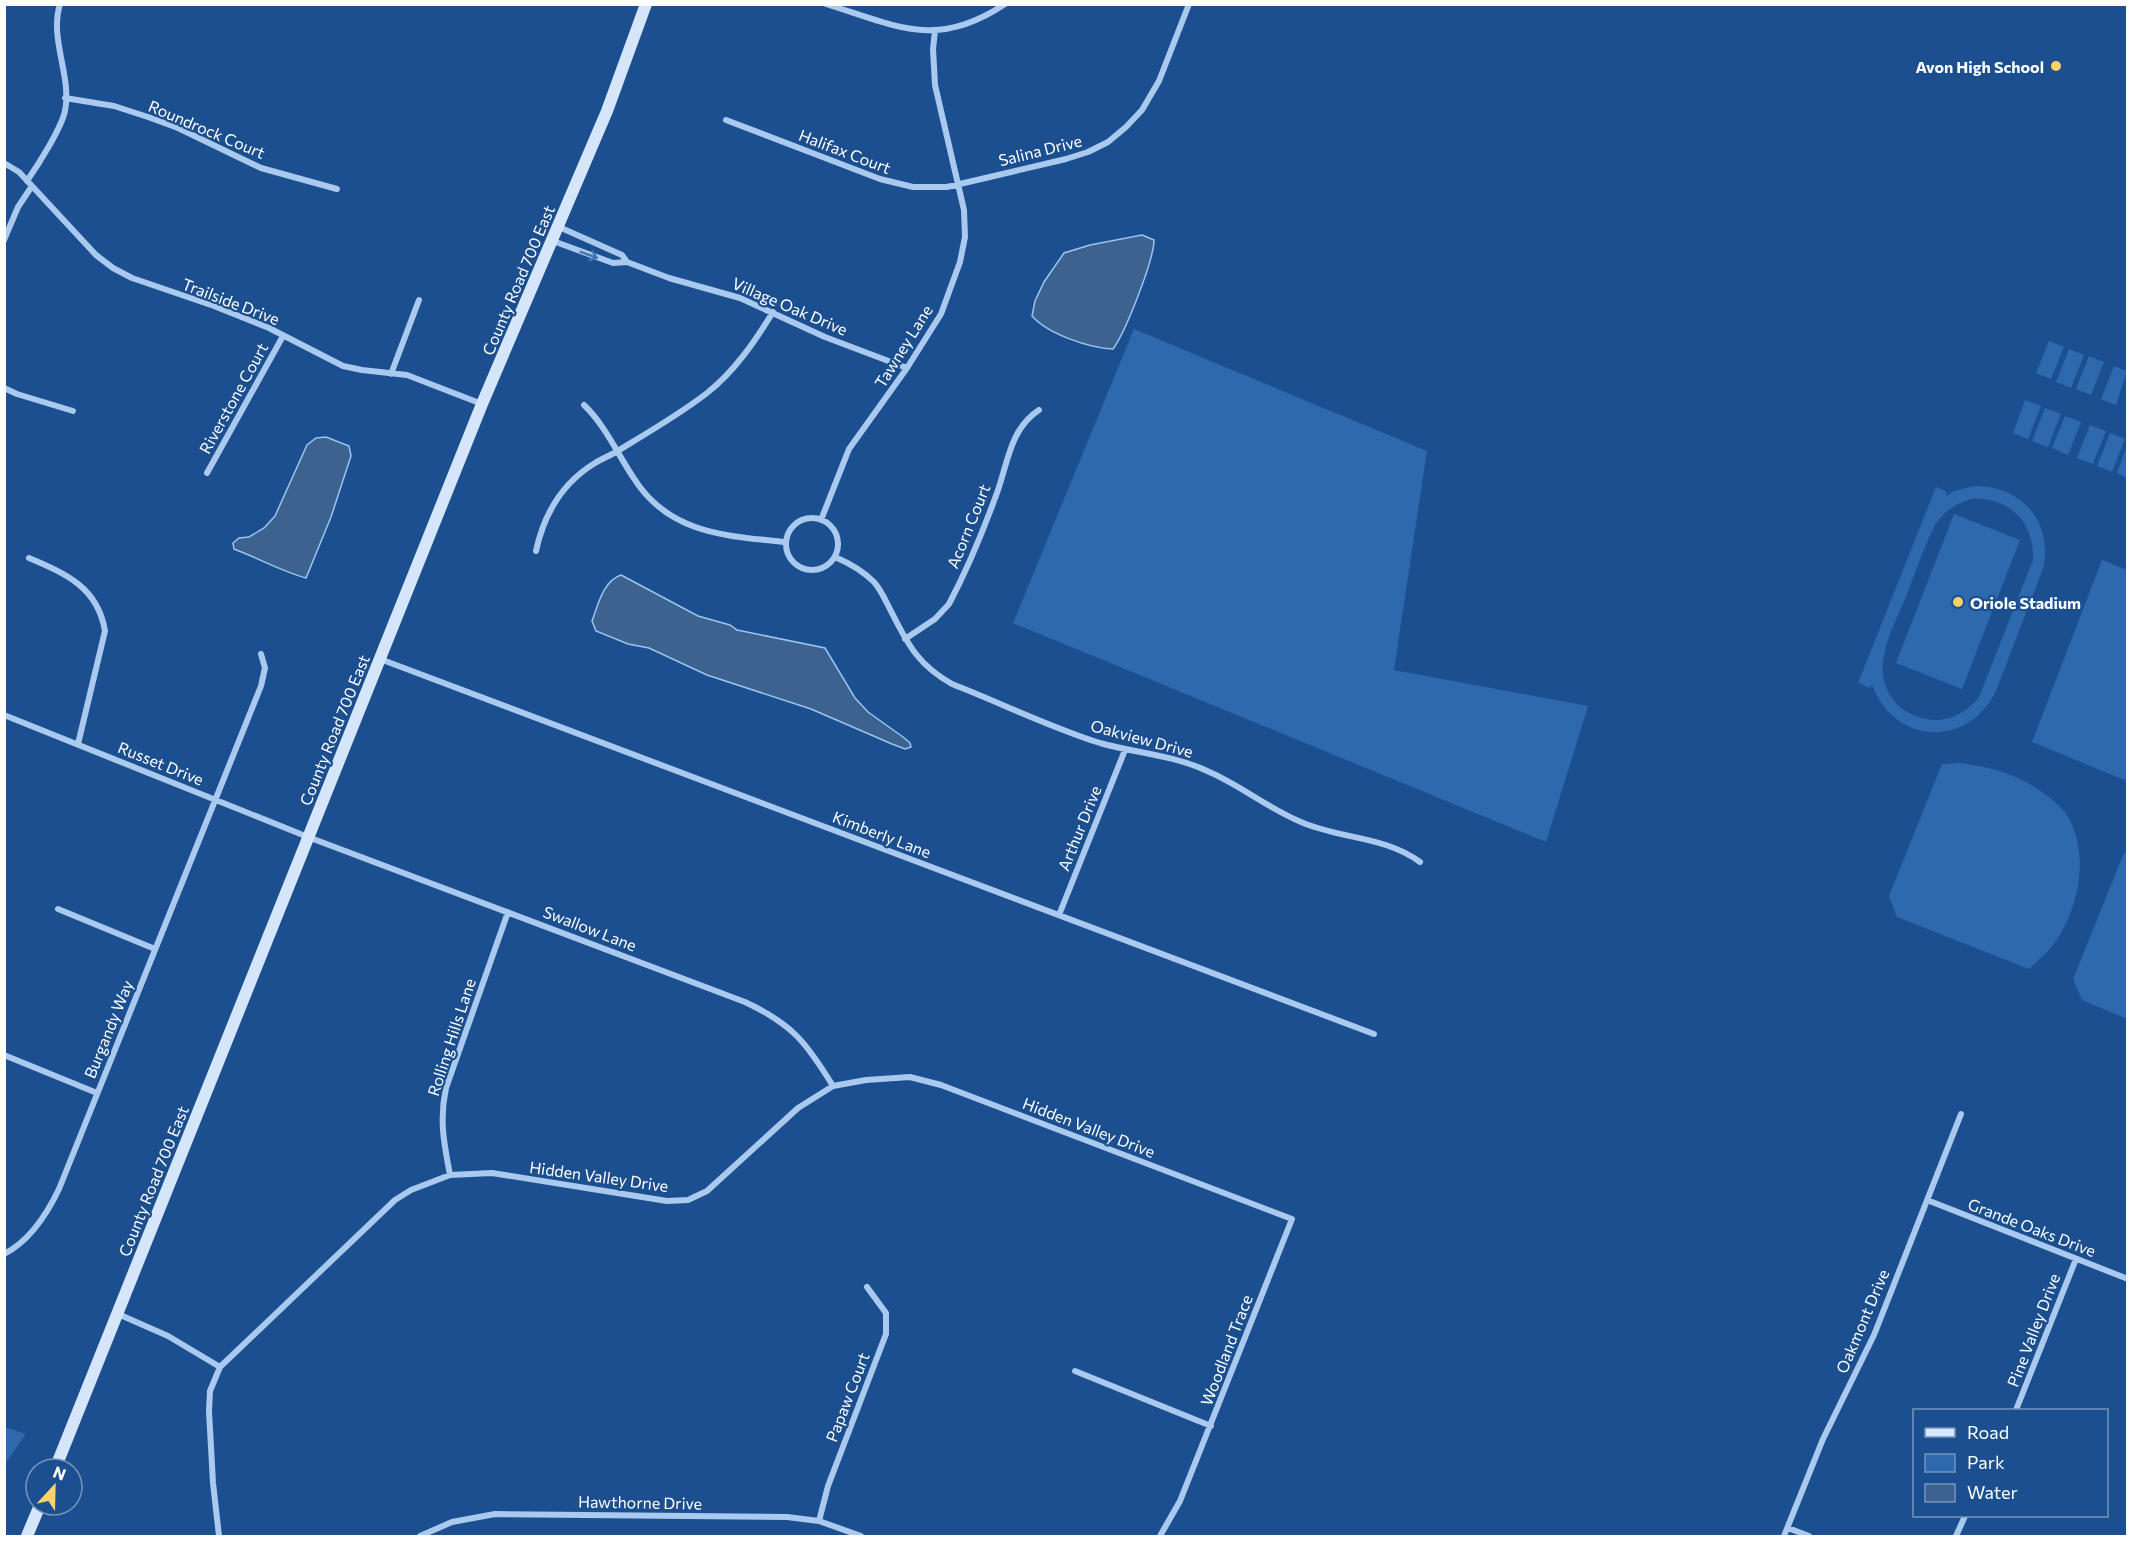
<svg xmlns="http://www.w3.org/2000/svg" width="2132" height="1541" font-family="Commissioner,sans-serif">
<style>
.green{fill:#2e69ad;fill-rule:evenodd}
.water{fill:#3c6290;stroke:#9cc4f0;stroke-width:1.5}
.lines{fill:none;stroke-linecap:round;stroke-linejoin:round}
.minor{stroke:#a9c9ee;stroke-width:6}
.secondary{stroke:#d6e6fa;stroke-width:12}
.oneway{stroke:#4674ac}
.poi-dot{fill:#ffd166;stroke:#1b4f8f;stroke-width:2}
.labels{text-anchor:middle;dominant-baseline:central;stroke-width:4.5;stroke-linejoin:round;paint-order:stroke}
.poi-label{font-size:16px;font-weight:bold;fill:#fff;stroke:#1b4f8f;text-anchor:end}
.street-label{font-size:16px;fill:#fff;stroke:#1b4f8f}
</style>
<rect width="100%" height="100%" fill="#1b4f8f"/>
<path class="green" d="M 1134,329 L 1427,451 L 1394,670 L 1588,706 L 1546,842 L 1013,623 Z
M 2049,341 L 2064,347 L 2051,379 L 2036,373 Z
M 2069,349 L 2084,355 L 2071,388 L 2056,382 Z
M 2089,356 L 2104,362 L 2091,395 L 2076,389 Z
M 2114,366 L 2127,371 L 2116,405 L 2101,399 Z
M 2025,400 L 2041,406 L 2028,439 L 2013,433 Z
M 2045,408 L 2061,414 L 2048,447 L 2032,441 Z
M 2065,416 L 2081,422 L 2068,455 L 2052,448 Z
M 2090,425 L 2106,431 L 2093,464 L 2077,458 Z
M 2110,433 L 2125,439 L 2112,472 L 2097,466 Z
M 2127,446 L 2128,478 L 2127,478 L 2117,473 Z
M 1974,486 C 2021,486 2051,519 2044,566 L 1996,691 C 1968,749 1893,745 1872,684 L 1870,688 L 1858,683 L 1936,487 L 1947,492 L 1946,496 L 1954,491 ZM 1971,499 C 2009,496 2035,523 2033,560 L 1979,697 C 1966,713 1948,723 1927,719 C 1914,717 1903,711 1895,702 C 1867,670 1894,627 1907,594 C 1916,571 1924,547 1935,525 C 1944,511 1955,504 1971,499 Z
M 1954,514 L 2020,540 L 1962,689 L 1896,663 Z
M 2102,560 L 2127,570 L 2127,781 L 2032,742 Z
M 1960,763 C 1994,767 2022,776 2049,797 C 2056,803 2063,809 2068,817 C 2091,856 2078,916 2049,950 C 2043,956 2036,963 2029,969 L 1897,917 L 1889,896 L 1942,764 Z
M 2124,853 L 2128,853 L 2127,1019 L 2082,1000 L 2073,979 Z
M 5,1427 L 26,1434 L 5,1464 L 4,1427 Z"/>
<path class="water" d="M 1142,235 L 1154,240 C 1154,260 1125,333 1113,349 C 1089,348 1048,334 1032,316 L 1035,301 L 1044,282 L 1064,253 L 1090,245 Z
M 326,437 L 349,446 L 351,456 L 331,517 L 306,578 C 281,571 258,558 234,549 L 233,543 L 239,538 L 249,537 L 264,528 L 275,516 L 307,445 L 316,438 Z
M 621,575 L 698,616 L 730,625 L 737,630 L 825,648 L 855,698 L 868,712 L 903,737 L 910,743 L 911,747 L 905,749 L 892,744 L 811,709 L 707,675 L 649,648 L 628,644 L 596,631 L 592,621 C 598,605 603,581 621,575 Z"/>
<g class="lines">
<path class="minor" d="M 826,4 C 897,26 936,50 1005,4
M 65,98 L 114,106 L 148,117 L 178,128 L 261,168 L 337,189
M 726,120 L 880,179 L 913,187 L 947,187 L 1066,159 L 1088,152 L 1108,142 L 1126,127 L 1142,110 L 1159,81 L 1189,4
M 4,163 L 19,172 L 96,255 L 113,268 L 132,278 L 214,306 L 269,328 L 343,366 L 362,370 L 407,375 L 482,404
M 27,181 C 38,165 61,129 65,111 C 72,75 49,40 60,4
M 559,227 L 622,255 L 627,262
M 4,240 L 18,207 L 32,186
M 553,241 L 613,263 L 627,262 L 669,278 L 740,298 L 825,337 L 907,368
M 391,374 L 419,300
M 4,388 L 17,394 L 73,411
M 584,405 C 605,425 617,453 633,477 C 668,534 726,536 786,542
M 207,473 L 283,336
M786 544a26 26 0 1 1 52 0a26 26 0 1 1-52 0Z
M 821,520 L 849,449 L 907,368 L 941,314 L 960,262 L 965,237 L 964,210 L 935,85 L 933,49 L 935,31
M 536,551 C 544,514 562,483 595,463 C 603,458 612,455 619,450 C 649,432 680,414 707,393 C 735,371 755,341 773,312
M 835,557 C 849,563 863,571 874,582 C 882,591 887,604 893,615 C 909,647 920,666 952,684 C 1001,703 1049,727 1100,743 C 1135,753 1172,755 1205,770 C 1239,784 1267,808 1301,822 C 1340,839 1385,836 1420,862
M 29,558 C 67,574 98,588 105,631 L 78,744
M 905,639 L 935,619 L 949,604 C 968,568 984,529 998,490 C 1008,461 1011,428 1039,410
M 380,659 L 1374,1034
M 4,715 L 308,837 L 745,1002 C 792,1024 806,1042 833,1086
M 58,909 L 155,949
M 1059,915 L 1125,750
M 4,1055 L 97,1093
M 450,1175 C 444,1143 439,1120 446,1088 L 508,912
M 1927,1200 L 2128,1279
M 4,1254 C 30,1241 47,1214 59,1189 L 261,686 L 265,668 L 261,654
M 118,1314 L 168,1336 L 220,1367
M 1075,1371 L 1211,1426
M 2016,1410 L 2076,1259
M 819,1521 L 828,1486 L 886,1334 L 886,1313 L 867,1287
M 1788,1528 L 1809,1536
M 219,1536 L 213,1483 L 209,1411 L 210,1391 L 220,1367 L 395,1200 L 411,1190 L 450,1175 L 492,1173 L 667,1201 L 688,1200 L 707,1191 L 798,1108 L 833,1086 L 866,1080 L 910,1077 L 941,1085 L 1292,1219 L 1180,1501 L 1160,1536
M 420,1536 L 452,1522 L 495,1514 L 787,1517 L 819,1521 L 861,1536
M 1784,1536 L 1823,1439 L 1874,1335 L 1961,1114
M 1956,1536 L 1965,1516"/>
<path class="secondary" d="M 55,1469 L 482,404 L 607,111 L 646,4
M 27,1536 L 40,1505"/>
</g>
<defs><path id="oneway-shaft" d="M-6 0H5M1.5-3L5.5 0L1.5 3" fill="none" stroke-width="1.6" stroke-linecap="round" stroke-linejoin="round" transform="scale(1.5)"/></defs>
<use class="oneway" href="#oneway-shaft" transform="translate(589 255) rotate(20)"/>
<g class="poi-dot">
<circle cx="2056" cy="66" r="6"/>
<circle cx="1958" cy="602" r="6"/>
</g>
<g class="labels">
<g class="poi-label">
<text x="2044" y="66">Avon High School</text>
<text x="1970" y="602" text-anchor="start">Oriole Stadium</text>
</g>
<g class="street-label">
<text transform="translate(207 129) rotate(23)">Roundrock Court</text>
<text transform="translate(1040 150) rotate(-14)">Salina Drive</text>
<text transform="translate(845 151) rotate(21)">Halifax Court</text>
<text transform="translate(518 280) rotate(-67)">County Road 700 East</text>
<text transform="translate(231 301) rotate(21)">Trailside Drive</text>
<text transform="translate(790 306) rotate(23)">Village Oak Drive</text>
<text transform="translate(903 346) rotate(-58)">Tawney Lane</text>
<text transform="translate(233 398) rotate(-61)">Riverstone Court</text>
<text transform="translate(968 526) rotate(-68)">Acorn Court</text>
<text transform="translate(334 730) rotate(-68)">County Road 700 East</text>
<text transform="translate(1142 738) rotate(15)">Oakview Drive</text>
<text transform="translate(161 763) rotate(22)">Russet Drive</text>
<text transform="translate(1079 828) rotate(-68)">Arthur Drive</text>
<text transform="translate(882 834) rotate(21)">Kimberly Lane</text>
<text transform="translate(590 928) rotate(21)">Swallow Lane</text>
<text transform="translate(108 1029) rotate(-68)">Burgandy Way</text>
<text transform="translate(451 1037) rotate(-72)">Rolling Hills Lane</text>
<text transform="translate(1089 1127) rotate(21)">Hidden Valley Drive</text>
<text transform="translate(599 1176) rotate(8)">Hidden Valley Drive</text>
<text transform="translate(153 1181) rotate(-68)">County Road 700 East</text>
<text transform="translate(2032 1227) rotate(21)">Grande Oaks Drive</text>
<text transform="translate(1862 1321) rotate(-67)">Oakmont Drive</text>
<text transform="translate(2033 1330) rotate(-69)">Pine Valley Drive</text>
<text transform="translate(1226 1350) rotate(-69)">Woodland Trace</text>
<text transform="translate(847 1397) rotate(-69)">Papaw Court</text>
<text transform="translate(640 1502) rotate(1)">Hawthorne Drive</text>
</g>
</g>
<rect width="2132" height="1541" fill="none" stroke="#ffffff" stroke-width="12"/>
<rect x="1913" y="1409" width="195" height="108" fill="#1b4f8f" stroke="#7695bc" stroke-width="1.5"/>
<rect x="1925" y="1428" width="30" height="9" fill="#d6e6fa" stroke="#7695bc" stroke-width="1.5"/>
<text x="1967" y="1439" font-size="18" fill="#ffffff">Road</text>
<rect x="1925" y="1454" width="30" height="18" fill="#2e69ad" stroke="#7695bc" stroke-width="1.5"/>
<text x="1967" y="1469" font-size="18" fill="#ffffff">Park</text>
<rect x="1925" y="1484" width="30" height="18" fill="#3c6290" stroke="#7695bc" stroke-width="1.5"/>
<text x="1967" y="1499" font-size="18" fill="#ffffff">Water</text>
<g transform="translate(54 1487) rotate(22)"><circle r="28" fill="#1b4f8f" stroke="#7695bc" stroke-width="1.5"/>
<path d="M0-4.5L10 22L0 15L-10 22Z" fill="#ffd166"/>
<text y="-9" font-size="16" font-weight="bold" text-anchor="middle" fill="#ffffff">N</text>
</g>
</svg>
